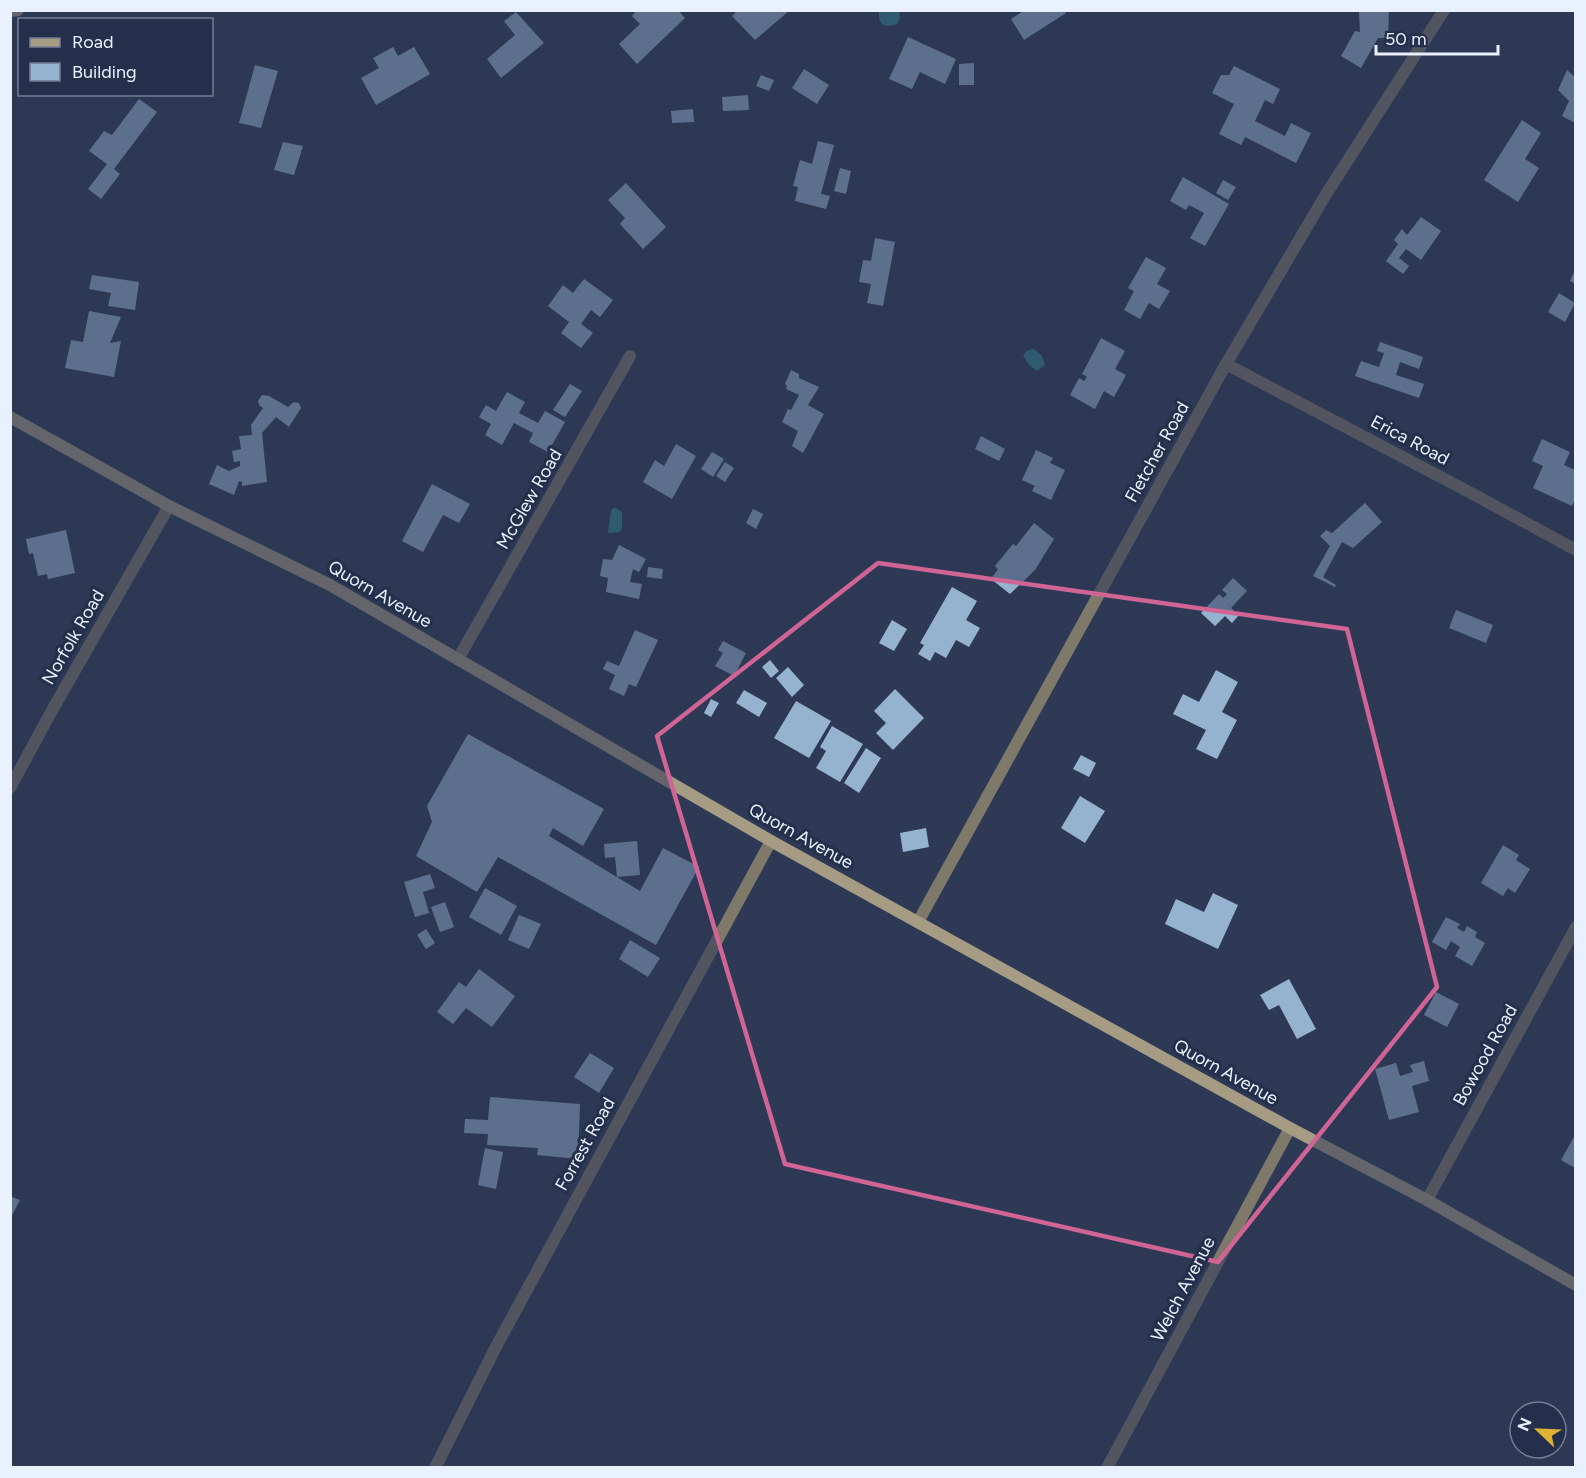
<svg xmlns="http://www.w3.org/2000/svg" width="1586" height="1478" font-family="Figtree,sans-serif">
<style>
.water{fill:#31848f}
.building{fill:#95b2cf}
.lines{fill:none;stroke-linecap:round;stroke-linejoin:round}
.street{stroke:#7f796a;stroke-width:12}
.secondary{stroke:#a69b83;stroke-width:12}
.marked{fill:none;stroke:#d06494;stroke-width:4.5;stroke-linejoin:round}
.labels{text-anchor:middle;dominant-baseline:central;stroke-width:6;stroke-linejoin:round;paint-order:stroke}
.street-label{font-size:18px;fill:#e9f0fe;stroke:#242f4b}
</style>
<rect width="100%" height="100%" fill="#2e3956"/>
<path class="water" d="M 879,11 L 899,11 L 900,18 L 897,24 C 883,29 878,24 879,11 Z
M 1034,349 L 1042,356 L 1045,365 L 1037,371 L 1029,365 L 1023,355 L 1028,350 Z
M 613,508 L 616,508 L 622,512 L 622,528 L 620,532 L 608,533 L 611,511 Z"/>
<path class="building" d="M 637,10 L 678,10 L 685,18 L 637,64 L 619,44 L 640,24 L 632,16 Z
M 738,10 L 790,10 L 755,40 L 732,16 Z
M 1025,10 L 1064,10 L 1066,13 L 1024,40 L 1011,19 Z
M 1389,10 L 1388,38 L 1378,38 L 1361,68 L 1341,56 L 1355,31 L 1360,32 L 1359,12 Z
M 516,12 L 544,43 L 501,78 L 487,59 L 515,35 L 504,21 Z
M 908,37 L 956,59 L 945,84 L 920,72 L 912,89 L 889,79 Z
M 393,47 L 398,56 L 414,47 L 430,74 L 376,105 L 361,78 L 379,68 L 373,58 Z
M 974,63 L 974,85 L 959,85 L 959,64 Z
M 255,65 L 278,71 L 261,128 L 239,123 Z
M 1234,66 L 1280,89 L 1273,104 L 1265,100 L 1255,121 L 1285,136 L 1291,123 L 1311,133 L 1296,163 L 1245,137 L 1241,145 L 1219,134 L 1234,104 L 1212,93 L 1221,75 L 1229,75 Z
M 804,69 L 829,85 L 817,104 L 792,88 Z
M 1567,70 L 1575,77 L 1575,123 L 1562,116 L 1569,101 L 1558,90 Z
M 761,75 L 774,80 L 769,91 L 756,86 Z
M 748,95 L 749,110 L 723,111 L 722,97 Z
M 139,99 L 157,112 L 114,169 L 120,174 L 101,199 L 88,189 L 107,164 L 89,151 L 104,131 L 112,135 Z
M 693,109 L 694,122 L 672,123 L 671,111 Z
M 1522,120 L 1541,133 L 1525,159 L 1539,168 L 1518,202 L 1484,180 Z
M 818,141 L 834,145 L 821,194 L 830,196 L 826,209 L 795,201 L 798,187 L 793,186 L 800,160 L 812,164 Z
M 283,142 L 303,146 L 294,175 L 274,170 Z
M 840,168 L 851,171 L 846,194 L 834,191 Z
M 1183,177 L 1229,204 L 1205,246 L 1190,238 L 1204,213 L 1189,205 L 1186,210 L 1170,201 Z
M 1223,180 L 1236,187 L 1228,200 L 1216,193 Z
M 626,183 L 666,227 L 643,249 L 620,224 L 625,218 L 608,200 Z
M 1421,217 L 1441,231 L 1421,260 L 1406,249 L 1399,258 L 1409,266 L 1403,274 L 1386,261 L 1398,244 L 1394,240 L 1402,229 L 1407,235 Z
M 875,238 L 895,242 L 883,306 L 867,303 L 871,284 L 859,282 L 863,260 L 871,261 Z
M 1146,257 L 1166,268 L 1157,284 L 1170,291 L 1159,309 L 1149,303 L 1140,319 L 1124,310 L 1134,291 L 1128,288 Z
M 1575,270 L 1575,284 L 1570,281 Z
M 92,275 L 139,282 L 135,310 L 108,306 L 111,293 L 89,289 Z
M 584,279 L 613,300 L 600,317 L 591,310 L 581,324 L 593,333 L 581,348 L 561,333 L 569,322 L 548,306 L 563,285 L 573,293 Z
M 1559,293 L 1575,303 L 1565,322 L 1548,312 Z
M 89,311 L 121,317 L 110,343 L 121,341 L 114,377 L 65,368 L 71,340 L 83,342 Z
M 1101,338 L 1125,351 L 1115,369 L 1126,375 L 1114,397 L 1104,391 L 1095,409 L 1070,395 L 1079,378 L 1084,381 L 1087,377 L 1082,374 Z
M 1380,342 L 1423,357 L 1419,369 L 1400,362 L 1396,375 L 1424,384 L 1419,398 L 1355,376 L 1361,361 L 1379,367 L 1384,353 L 1377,351 Z
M 791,370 L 799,374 L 799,378 L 819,387 L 808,405 L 824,414 L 803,453 L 792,446 L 798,431 L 782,422 L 788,409 L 791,410 L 799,395 L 786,389 L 787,386 L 785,384 Z
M 570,384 L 582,391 L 565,417 L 553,410 Z
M 507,392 L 525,402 L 519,413 L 538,423 L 545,411 L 565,422 L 548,452 L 529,442 L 533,433 L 514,423 L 502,445 L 485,435 L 491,424 L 479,417 L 486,405 L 496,411 Z
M 262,395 L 269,396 L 288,407 L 294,402 L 299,403 L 301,408 L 289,427 L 276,417 L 262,433 L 267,482 L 242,486 L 242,482 L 239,481 L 234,495 L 209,484 L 217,465 L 229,471 L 240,466 L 240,461 L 234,462 L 232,451 L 241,449 L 239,436 L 252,435 L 251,425 L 263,408 L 259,405 L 258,401 Z
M 981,436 L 1005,449 L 999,461 L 975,449 Z
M 1542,439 L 1570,452 L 1564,465 L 1575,470 L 1575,499 L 1572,506 L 1533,488 L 1543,466 L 1532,461 Z
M 676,444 L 696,456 L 672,499 L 643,482 L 655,460 L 664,466 Z
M 1036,450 L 1053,458 L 1050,463 L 1065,470 L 1051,500 L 1032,491 L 1035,486 L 1022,480 Z
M 712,452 L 724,459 L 713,477 L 701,469 Z
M 725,462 L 734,468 L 725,482 L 716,476 Z
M 432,484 L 470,504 L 459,523 L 443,515 L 423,552 L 402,541 Z
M 1365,503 L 1382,522 L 1353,548 L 1342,542 L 1323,577 L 1336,585 L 1335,587 L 1313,576 L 1330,546 L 1320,536 L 1326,530 L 1332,533 Z
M 753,509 L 763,514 L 756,529 L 746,523 Z
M 1034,523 L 1054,539 L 1035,570 L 1010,594 L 991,579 L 998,569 L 995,566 L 1013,544 L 1016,546 Z
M 66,530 L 75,573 L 48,579 L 47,574 L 38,576 L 33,553 L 29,554 L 26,539 Z
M 619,545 L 646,559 L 639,572 L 633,569 L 630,582 L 642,584 L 639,599 L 606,592 L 608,578 L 600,576 L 603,559 L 612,560 Z
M 648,567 L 663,569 L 662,579 L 647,577 Z
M 1233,578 L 1247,591 L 1231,608 L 1239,615 L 1232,623 L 1225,616 L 1215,626 L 1201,613 L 1219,594 L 1223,598 L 1227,594 L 1222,590 Z
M 952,587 L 977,601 L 966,620 L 980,628 L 969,647 L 956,640 L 946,658 L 935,652 L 930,661 L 918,654 L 924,645 L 920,643 Z
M 1456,610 L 1493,625 L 1486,643 L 1449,628 Z
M 892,620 L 907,629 L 894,651 L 879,643 Z
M 635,630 L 658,640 L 636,687 L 629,684 L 624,696 L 609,689 L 615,675 L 603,669 L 607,661 L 619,666 Z
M 723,641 L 746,653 L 734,676 L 715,666 L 723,653 L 718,650 Z
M 770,660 L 779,671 L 771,678 L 762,667 Z
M 788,667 L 804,685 L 792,697 L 776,678 Z
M 1216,670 L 1238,682 L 1222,712 L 1237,720 L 1217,759 L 1196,749 L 1206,730 L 1173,714 L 1183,694 L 1199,702 Z
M 895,689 L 924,718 L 893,750 L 876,733 L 886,723 L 874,711 Z
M 744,690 L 767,703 L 759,717 L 736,703 Z
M 711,699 L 719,703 L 711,717 L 704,713 Z
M 796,701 L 831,721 L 809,758 L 774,738 Z
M 832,726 L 863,744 L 840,782 L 816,768 L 826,751 L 820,747 Z
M 468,734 L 604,809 L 583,846 L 553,828 L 549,836 L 640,891 L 663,848 L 699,867 L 656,945 L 498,857 L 477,892 L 416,856 L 432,822 L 427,806 Z
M 866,748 L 881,758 L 859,793 L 844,783 Z
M 1081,755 L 1096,763 L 1089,777 L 1073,769 Z
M 1080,796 L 1105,811 L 1085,843 L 1061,828 Z
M 926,828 L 929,847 L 903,852 L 900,833 Z
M 637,841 L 640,875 L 617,877 L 615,857 L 605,858 L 604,844 Z
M 1503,845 L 1519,855 L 1516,860 L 1530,869 L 1515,893 L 1508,888 L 1503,896 L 1481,883 Z
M 430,874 L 435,888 L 423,892 L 429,913 L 415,917 L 404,882 Z
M 485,888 L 517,906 L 501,935 L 469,917 Z
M 1213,893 L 1238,905 L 1218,949 L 1165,924 L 1176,899 L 1204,912 Z
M 445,902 L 454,927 L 440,932 L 431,907 Z
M 519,915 L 541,924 L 529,949 L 508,940 Z
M 1446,917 L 1460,924 L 1457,928 L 1464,932 L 1467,926 L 1477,932 L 1475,937 L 1485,943 L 1472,966 L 1455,956 L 1460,947 L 1451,941 L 1446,950 L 1432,942 Z
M 426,929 L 435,943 L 426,949 L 417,935 Z
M 630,940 L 660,958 L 648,977 L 619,959 Z
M 479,969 L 515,996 L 492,1027 L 466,1008 L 453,1024 L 437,1012 L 459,982 L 466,987 Z
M 1289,979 L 1316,1029 L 1297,1039 L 1279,1005 L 1269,1010 L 1260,995 Z
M 1436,992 L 1459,1004 L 1447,1027 L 1424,1015 Z
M 590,1053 L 614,1068 L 599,1093 L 574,1077 Z
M 1424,1061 L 1429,1081 L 1412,1086 L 1419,1112 L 1389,1120 L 1375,1069 L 1396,1063 L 1400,1076 L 1413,1072 L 1410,1065 Z
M 490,1097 L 580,1104 L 578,1159 L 537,1155 L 538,1148 L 487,1145 L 488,1134 L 464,1133 L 465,1119 L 488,1120 Z
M 1575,1135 L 1575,1168 L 1561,1160 Z
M 485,1148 L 503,1152 L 496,1189 L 478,1185 Z
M 10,1196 L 20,1200 L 10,1219 Z"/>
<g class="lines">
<path class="street" d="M 1226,364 L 1471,493 L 1576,550
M 458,659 L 630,356
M 10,788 L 50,714 L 169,506
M 918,922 L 1226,364 L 1325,196 L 1444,10
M 1427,1200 L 1576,927
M 435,1468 L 498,1343 L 771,841
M 1107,1468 L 1290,1128"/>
<path class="secondary" d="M 10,11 L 18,10
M 10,417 L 169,506 L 330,585 L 771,841 L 1290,1128 L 1427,1200 L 1576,1285"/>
</g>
<path d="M0 0H1586V1478H0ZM 878,563 L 1347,629 L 1437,987 L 1218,1262 L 785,1164 L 657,736 Z" fill="#2e3956" fill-opacity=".55" fill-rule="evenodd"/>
<path class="marked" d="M 878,563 L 1347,629 L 1437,987 L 1218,1262 L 785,1164 L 657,736 Z"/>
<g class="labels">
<g class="street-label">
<text transform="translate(1410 440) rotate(28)">Erica Road</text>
<text transform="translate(1157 452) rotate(-61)">Fletcher Road</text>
<text transform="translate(529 499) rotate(-60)">McGlew Road</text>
<text transform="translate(380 594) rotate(30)">Quorn Avenue</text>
<text transform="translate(73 637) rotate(-60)">Norfolk Road</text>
<text transform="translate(801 836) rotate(29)">Quorn Avenue</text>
<text transform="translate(1485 1055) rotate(-61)">Bowood Road</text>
<text transform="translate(1226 1072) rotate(29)">Quorn Avenue</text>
<text transform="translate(585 1144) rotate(-61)">Forrest Road</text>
<text transform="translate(1183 1289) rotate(-62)">Welch Avenue</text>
</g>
</g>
<rect width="1586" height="1478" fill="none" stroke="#e9f0fe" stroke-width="24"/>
<rect x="18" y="18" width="195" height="78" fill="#242f4b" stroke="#737c93" stroke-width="1.5"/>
<rect x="30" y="38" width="30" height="9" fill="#a69b83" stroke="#737c93" stroke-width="1.5"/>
<text x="72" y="48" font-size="18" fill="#e9f0fe">Road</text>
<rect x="30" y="63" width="30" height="18" fill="#95b2cf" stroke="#737c93" stroke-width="1.5"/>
<text x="72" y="78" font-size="18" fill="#e9f0fe">Building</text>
<g transform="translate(1538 1430) rotate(293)"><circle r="28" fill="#242f4b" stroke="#737c93" stroke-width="1.5"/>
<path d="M0-4.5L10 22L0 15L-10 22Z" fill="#deb133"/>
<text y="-9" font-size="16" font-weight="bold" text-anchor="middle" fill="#e9f0fe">N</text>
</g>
<path d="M1376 45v9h122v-9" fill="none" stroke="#e9f0fe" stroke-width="3"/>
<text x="1385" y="45" font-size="18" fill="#e9f0fe" stroke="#242f4b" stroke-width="4.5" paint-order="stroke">50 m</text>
</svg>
